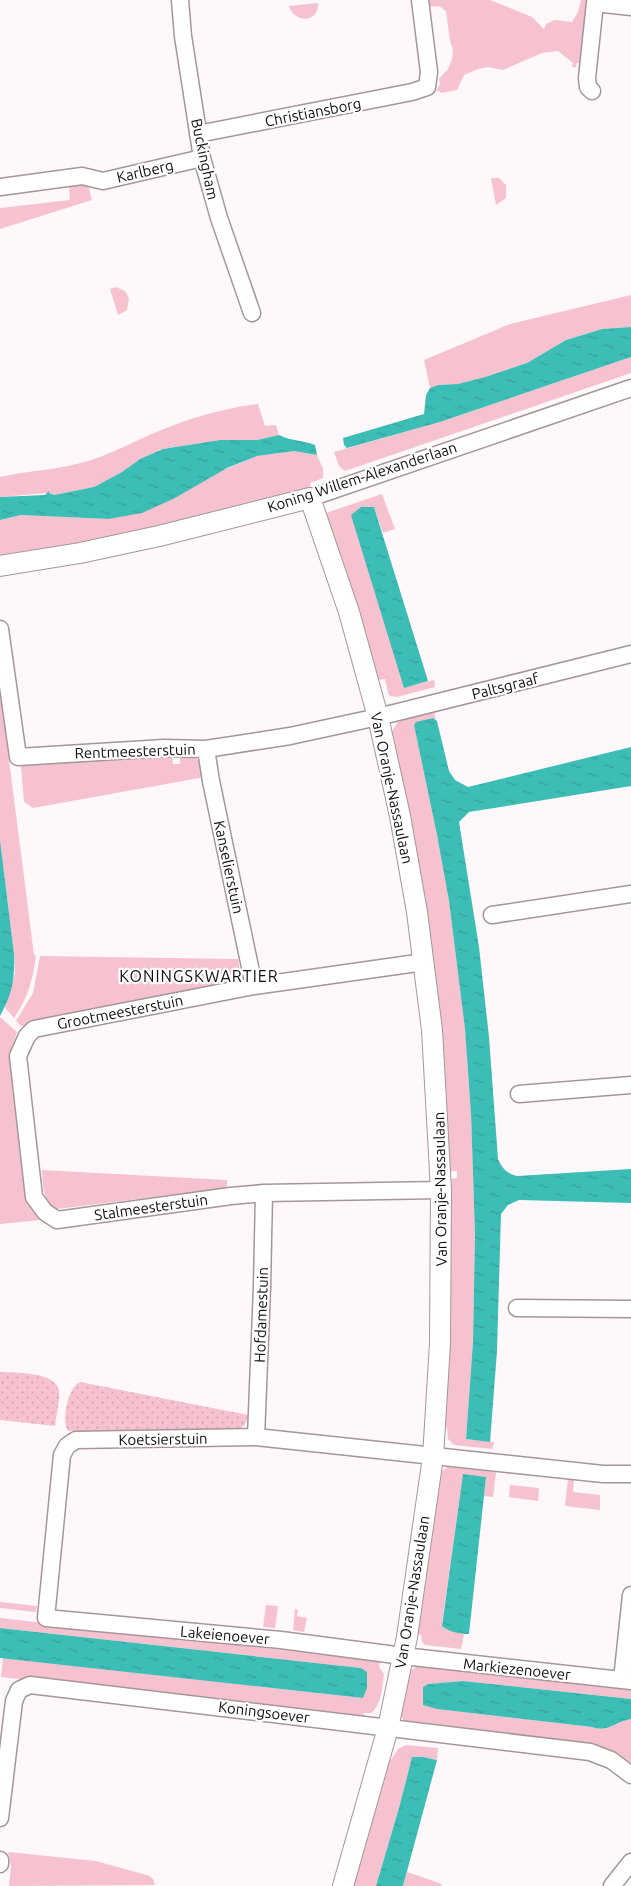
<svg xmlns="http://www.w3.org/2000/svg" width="631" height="1886" font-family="Ubuntu,sans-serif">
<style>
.green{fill:#f7c2d0}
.park{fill:url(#park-dots)}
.water{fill:url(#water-ripples)}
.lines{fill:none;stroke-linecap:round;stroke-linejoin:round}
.minor-casing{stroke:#a49699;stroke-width:19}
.tertiary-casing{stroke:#a49699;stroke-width:22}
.minor{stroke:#fff;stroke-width:16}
.tertiary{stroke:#fff;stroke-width:20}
.labels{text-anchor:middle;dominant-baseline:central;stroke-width:4.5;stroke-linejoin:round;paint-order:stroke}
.street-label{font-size:15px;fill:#110c0d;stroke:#fff}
.neighbourhood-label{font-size:16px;letter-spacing:1px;fill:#110c0d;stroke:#fff}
</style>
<defs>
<pattern id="park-dots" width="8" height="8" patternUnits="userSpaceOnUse" patternTransform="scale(1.25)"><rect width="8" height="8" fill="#f7c2d0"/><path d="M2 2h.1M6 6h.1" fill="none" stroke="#d3a6b1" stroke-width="1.8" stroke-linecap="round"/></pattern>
<pattern id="water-ripples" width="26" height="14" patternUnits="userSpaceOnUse" patternTransform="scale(1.25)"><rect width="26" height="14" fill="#3cbdb5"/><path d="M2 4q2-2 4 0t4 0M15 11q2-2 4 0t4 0" fill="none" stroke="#34a19a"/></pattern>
</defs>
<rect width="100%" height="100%" fill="#fff8fa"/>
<path class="green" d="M 428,0 L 490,0 L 532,17 L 544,29 L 546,24 L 555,20 L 572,22 L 578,12 L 581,0 L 590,0 L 583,65 L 579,65 L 579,63 L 577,63 L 576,67 L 572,67 L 573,63 L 558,51 L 542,53 L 503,70 L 488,67 L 478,69 L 464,75 L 457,90 L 441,93 L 440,91 L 436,91 L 440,84 L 439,79 L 448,69 L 452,59 L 453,50 L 450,41 L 446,11 L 439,6 L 428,7 Z
M 318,3 C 319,23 295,24 289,6 Z
M 491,178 L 499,178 L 506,185 L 506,198 L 496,205 Z
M 84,185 L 88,185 L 92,200 L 0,229 L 0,208 L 70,200 L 69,187 Z
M 116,287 L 125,291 L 129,298 L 127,310 L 118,315 L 110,289 Z
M 631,295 L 631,327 L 602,329 L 566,340 L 527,363 L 485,377 L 458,384 L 438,385 L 430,388 L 424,360 L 510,324 Z
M 631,357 L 631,373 L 345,471 L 339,466 L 334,452 L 440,422 Z
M 258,404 L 265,426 L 276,425 L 279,435 L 257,440 L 220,440 L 163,449 L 140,459 L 122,472 L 94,487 L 54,495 L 47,493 L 0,497 L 0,477 C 30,470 61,470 91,460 C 113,453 133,442 154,433 C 190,418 220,409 258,404 Z
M 294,451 L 317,455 L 323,469 L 323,478 L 310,483 L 311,488 L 226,511 L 71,545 L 0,556 L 0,520 L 21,515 L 108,519 L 257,456 Z
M 382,494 L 395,529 L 383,533 L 374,507 L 415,685 L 434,680 L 435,687 L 397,697 L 390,696 L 388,693 L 385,679 L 377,680 L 326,513 Z
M 0,690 L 34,955 L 36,956 C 33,979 28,998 14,1018 L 5,1008 L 15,973 L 14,954 L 0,840 Z
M 434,712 L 436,720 L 433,718 L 414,724 L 437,835 L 449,901 L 465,1029 L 471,1114 L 475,1234 L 473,1341 L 466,1439 L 494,1442 L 492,1449 L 454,1445 L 448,1439 L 447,1428 L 443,1428 L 450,1307 L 450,1179 L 457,1178 L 457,1171 L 449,1171 L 442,1047 L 392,732 L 397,723 L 402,720 Z
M 190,755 L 200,761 L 205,777 L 33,808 L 24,802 L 21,766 L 172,756 L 173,764 L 180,764 L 180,756 Z
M 40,956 L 238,959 C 240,968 240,975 233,982 L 25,1026 L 21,1026 L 16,1021 L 33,993 Z
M 0,1017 L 17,1032 L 11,1051 L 11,1060 L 28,1200 L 32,1210 L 40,1220 L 0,1224 Z
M 42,1170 L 227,1180 L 227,1188 L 57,1209 C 42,1201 43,1186 42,1170 Z
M 448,1467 L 496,1472 L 493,1497 L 484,1496 L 486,1477 L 463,1475 L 442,1623 L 445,1629 L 464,1634 L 461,1649 L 425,1645 L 422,1642 L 421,1635 L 415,1634 L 439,1475 L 443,1470 Z
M 568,1479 L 574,1480 L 573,1492 L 600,1495 L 600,1510 L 565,1506 Z
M 510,1485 L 539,1488 L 538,1501 L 509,1497 Z
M 0,1602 L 37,1606 L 36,1612 L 0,1608 Z
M 266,1605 L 278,1606 L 275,1628 L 263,1627 Z
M 295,1609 L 298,1610 L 297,1616 L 307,1618 L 304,1632 L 293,1630 Z
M 0,1618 L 380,1661 L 379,1667 L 384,1674 C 382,1687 382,1705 371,1713 L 364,1713 L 363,1717 L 1,1677 L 3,1658 L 363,1698 L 361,1668 L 0,1628 Z
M 418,1666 L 631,1690 L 631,1699 L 463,1681 L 428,1684 L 423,1687 L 423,1704 L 437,1709 L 592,1727 C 608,1733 616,1721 631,1719 L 631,1766 L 408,1723 L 403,1720 L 400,1711 L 407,1676 L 411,1670 Z
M 406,1745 L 438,1748 L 437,1760 L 423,1757 L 412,1757 L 399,1808 L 376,1886 L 352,1886 L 388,1759 L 391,1760 L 398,1749 Z
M 8,1852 L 96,1861 L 150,1876 L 153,1879 L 155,1885 L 9,1886 L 11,1866 Z
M 407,1872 L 442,1884 L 441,1886 L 403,1886 Z"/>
<path class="park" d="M 0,1372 C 16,1373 56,1371 59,1391 C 60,1402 56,1416 55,1426 L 0,1420 Z
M 80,1382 L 248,1415 C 247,1425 240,1431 230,1432 L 68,1431 C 61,1421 68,1387 80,1382 Z"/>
<path class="water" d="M 631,327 L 631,357 L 440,422 L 347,448 L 344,445 L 343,438 L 424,414 L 426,395 L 430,388 L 438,385 L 458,384 L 485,377 L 527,363 L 566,340 L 602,329 Z
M 279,435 C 291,441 303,440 315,445 L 317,455 L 294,451 L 257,456 L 227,468 L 175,498 L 142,513 L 108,519 L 21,515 L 0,520 L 0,497 L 45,495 L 49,491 L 49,493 L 54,495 L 94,487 L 122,472 L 140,459 L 163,449 L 220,440 L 257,440 Z
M 361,507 L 374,507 L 428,681 L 404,688 L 351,515 Z
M 433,718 L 437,721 L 449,771 L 455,780 L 468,787 L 631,747 L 631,786 L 469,812 L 459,822 L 479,947 L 489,1037 L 498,1159 C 502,1168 507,1174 517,1176 L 631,1169 L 631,1203 L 519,1200 L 508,1205 L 501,1214 L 497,1351 L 490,1442 L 466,1439 L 473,1341 L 475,1234 L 471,1114 L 465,1029 L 449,901 L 437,835 L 414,725 L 416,722 Z
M 0,840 L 14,954 C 15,980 12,994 0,1016 Z
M 463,1474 L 486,1477 L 469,1634 C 461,1634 448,1632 442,1626 Z
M 0,1628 L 361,1668 L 367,1672 L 367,1688 L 363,1698 L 0,1658 Z
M 463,1681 L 631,1699 L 631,1719 C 616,1721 608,1733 592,1727 L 437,1709 L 423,1705 L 423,1687 L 428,1684 Z
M 412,1757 L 423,1757 L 437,1760 L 403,1886 L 376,1886 L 399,1808 Z"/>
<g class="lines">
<g class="minor-casing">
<path id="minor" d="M 180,0 L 183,36 L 202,158 L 219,218 L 252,313
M 592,91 L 588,87 L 587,78 L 595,3 L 631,7
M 198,134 L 412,92 L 427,87 L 429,72 L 420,0
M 0,187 L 82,176 L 103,181 L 202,158
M 310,498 L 631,388
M 0,629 L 18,757 L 164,748 L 206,749 L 290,736 L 378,717 L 631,654
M 206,749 L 211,781 L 254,986
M 492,915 L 631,894
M 424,962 L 254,986 L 34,1029 L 27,1036 L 18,1056 L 34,1197 L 45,1212 L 57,1220 L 231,1196 L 264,1193 L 441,1190
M 519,1094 L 631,1085
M 517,1308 L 631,1309
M 256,1437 L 262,1287 L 264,1193
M 631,1474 L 603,1474 L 256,1437 L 76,1440 L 67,1446 L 62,1455 L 46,1618 L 281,1640 L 403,1656 L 631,1681
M 622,1680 L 631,1595
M 0,1818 L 14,1701 L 19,1690 L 30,1685 L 590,1752 L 611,1760 L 631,1775
M 0,1860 L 0,1864
M 612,1886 L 631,1862"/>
</g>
<g class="tertiary-casing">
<path id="tertiary" d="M 0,566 L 80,553 L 159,536 L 310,498 L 349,612 L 378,717 L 400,816 L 417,912 L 432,1030 L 441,1190 L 440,1343 L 433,1457 L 407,1637 L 388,1728 L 343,1886"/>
</g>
<use href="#minor" class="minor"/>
<use href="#tertiary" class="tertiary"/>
</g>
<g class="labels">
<g class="street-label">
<text transform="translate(313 112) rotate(-11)">Christiansborg</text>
<text transform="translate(205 159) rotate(78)">Buckingham</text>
<text transform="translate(145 171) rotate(-13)">Karlberg</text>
<text transform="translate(362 477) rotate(-18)">Koning Willem-Alexanderlaan</text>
<text transform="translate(505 686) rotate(-14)">Paltsgraaf</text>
<text transform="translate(135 751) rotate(-2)">Rentmeesterstuin</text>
<text transform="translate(392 788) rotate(78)">Van Oranje-Nassaulaan</text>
<text transform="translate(229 867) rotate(78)">Kanselierstuin</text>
<text transform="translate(120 1012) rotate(-11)">Grootmeesterstuin</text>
<text transform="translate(440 1189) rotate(-91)">Van Oranje-Nassaulaan</text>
<text transform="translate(151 1207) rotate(-8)">Stalmeesterstuin</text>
<text transform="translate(261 1315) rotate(-88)">Hofdamestuin</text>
<text transform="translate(163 1439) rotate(-1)">Koetsierstuin</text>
<text transform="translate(412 1592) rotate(-81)">Van Oranje-Nassaulaan</text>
<text transform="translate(225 1635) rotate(5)">Lakeienoever</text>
<text transform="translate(517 1669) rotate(6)">Markiezenoever</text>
<text transform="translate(264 1712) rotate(7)">Koningsoever</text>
</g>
<g class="neighbourhood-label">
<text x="199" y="976">KONINGSKWARTIER</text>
</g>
</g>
</svg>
